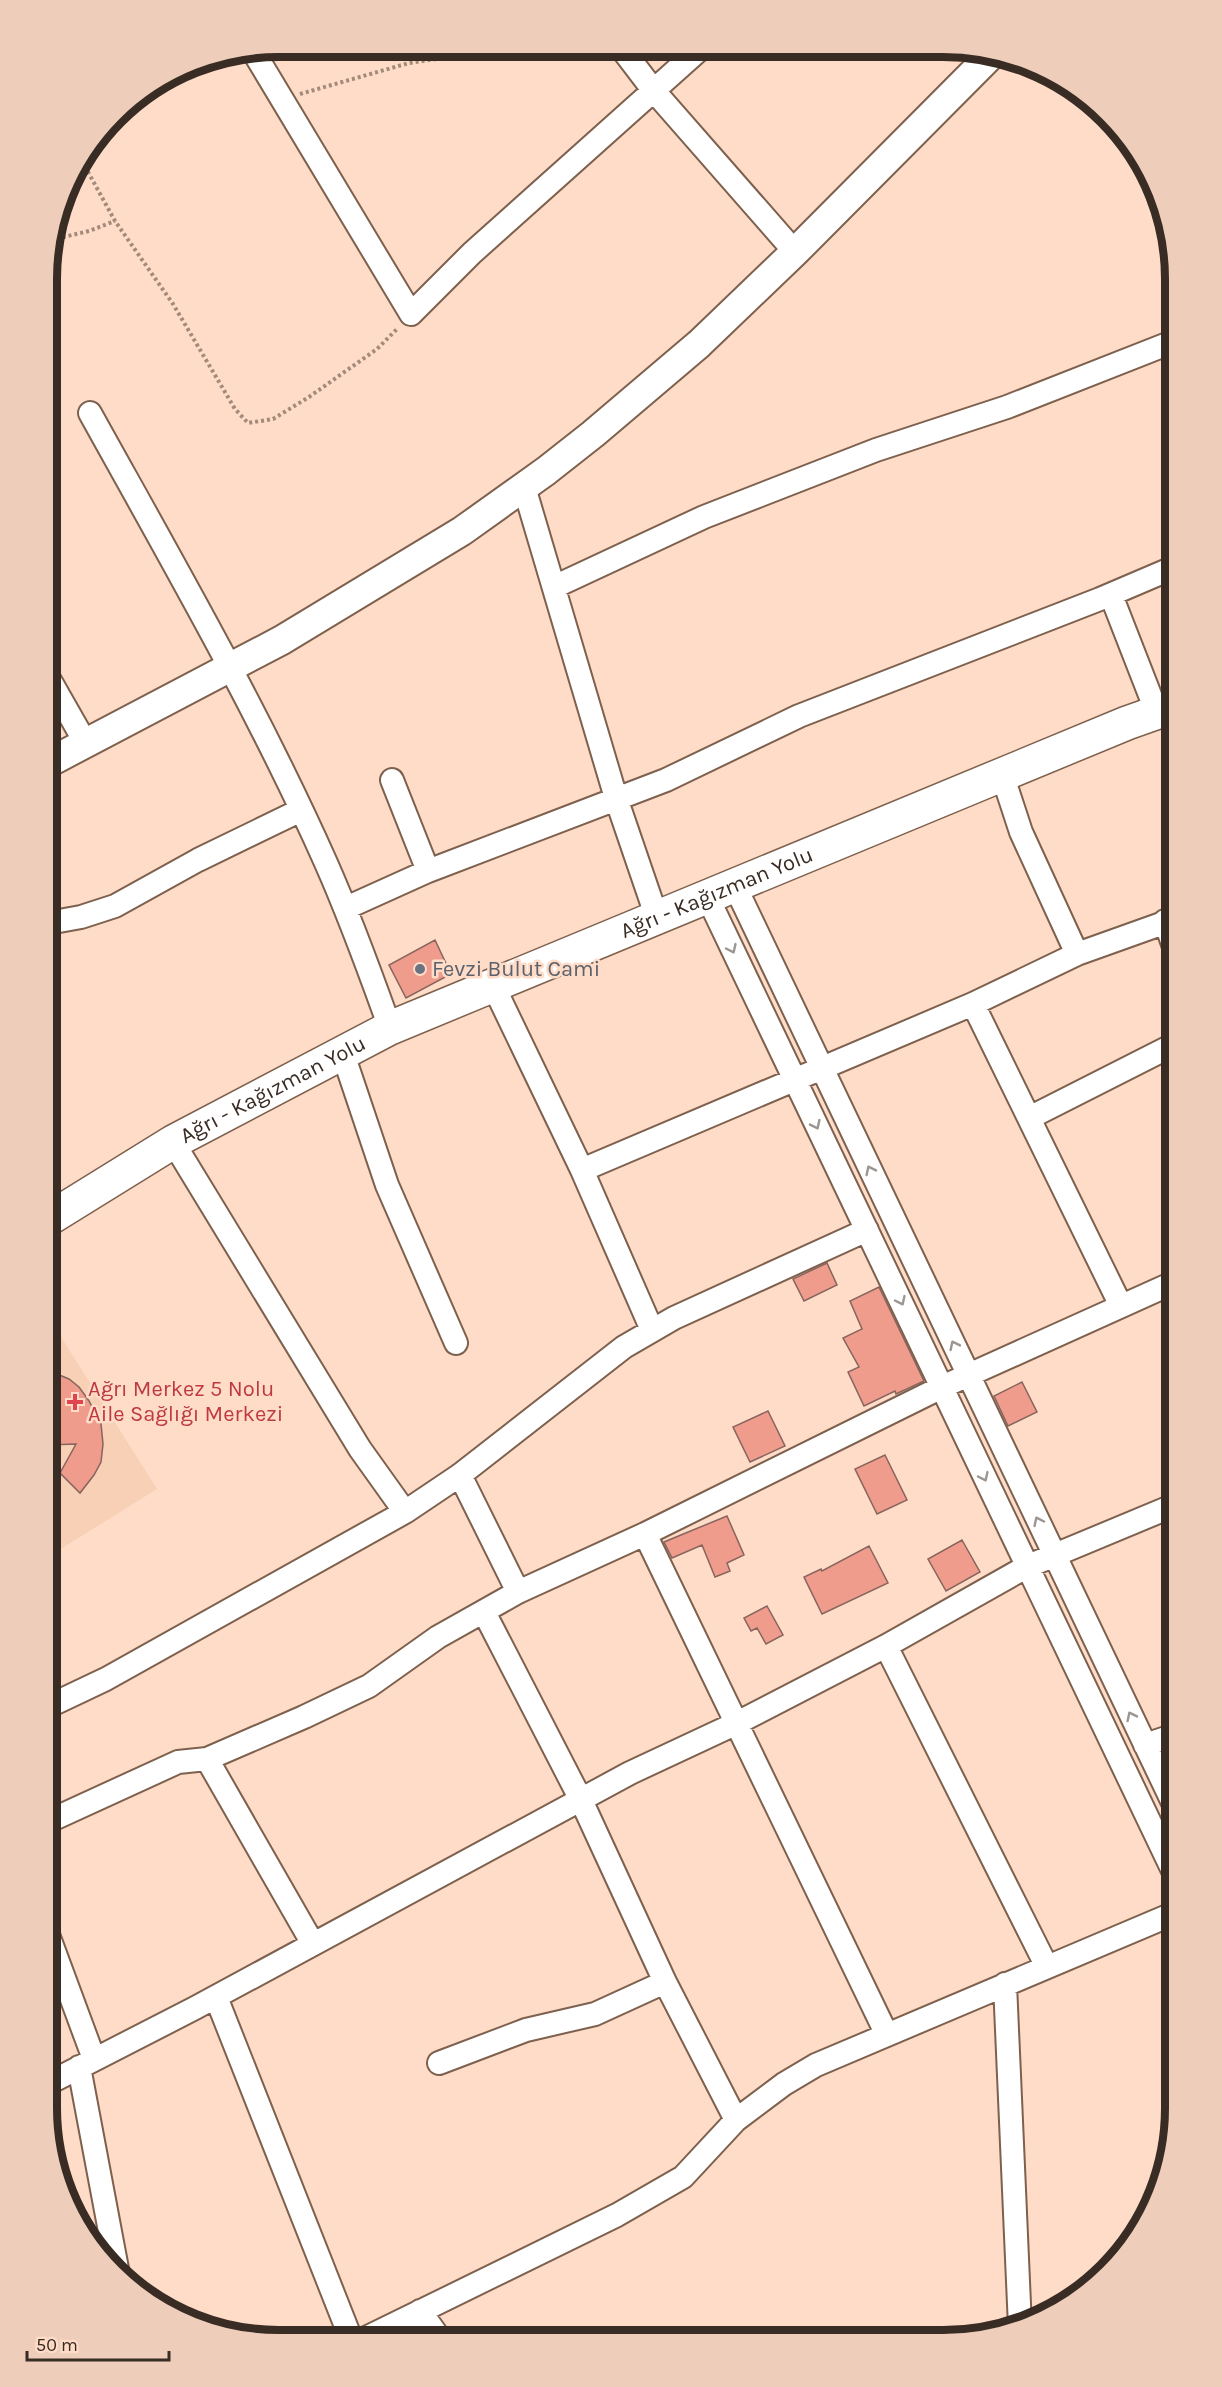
<svg xmlns="http://www.w3.org/2000/svg" width="1222" height="2387" font-family="Karla,sans-serif">
<style>
.built{fill:#f7d0b6}
.building{fill:#ef9c8c;stroke:#87645d;stroke-width:1.5}
.lines{fill:none;stroke-linecap:round;stroke-linejoin:round}
.minor-casing{stroke:#7d604d;stroke-width:26}
.tertiary-casing{stroke:#7d604d;stroke-width:32}
.primary-casing{stroke:#7d604d;stroke-width:36}
.path{stroke:#a38a7b;stroke-width:4;stroke-dasharray:3 3;stroke-linecap:butt}
.minor{stroke:#fff;stroke-width:22}
.tertiary{stroke:#fff;stroke-width:28}
.primary{stroke:#fff;stroke-width:33}
.oneway{stroke:#9c9692}
.worship-dot{fill:#6b7280;stroke:#fedcc7;stroke-width:2}
.health-dot{fill:#e0444e;stroke:#fedcc7;stroke-width:2}
.labels{text-anchor:middle;dominant-baseline:central;stroke-width:5;stroke-linejoin:round;paint-order:stroke}
.street-label{font-size:22px;fill:#392c24;stroke:#fedcc7}
.worship-label{font-size:22px;fill:#5b616d;stroke:#fedcc7;text-anchor:start}
.health-label{font-size:22px;fill:#be3a42;stroke:#fedcc7;text-anchor:start}
.rim{fill:none;stroke:#392c24;stroke-width:8}
</style>
<rect width="100%" height="100%" fill="#fedcc7"/>
<path class="built" d="M 47,1315 L 157,1489 L 59,1550 L 56,1544 L 47,1552 Z"/>
<path class="building" d="M 435,940 L 451,974 L 406,998 L 389,965 Z
M 827,1263 L 837,1285 L 804,1301 L 793,1279 Z
M 879,1287 L 924,1381 L 896,1394 L 895,1391 L 864,1406 L 848,1372 L 859,1367 L 843,1338 L 862,1329 L 850,1301 Z
M 47,1370 L 69,1379 L 79,1387 L 89,1401 L 101,1424 L 103,1444 L 101,1462 L 94,1475 L 80,1493 L 60,1473 L 76,1444 L 47,1445 Z
M 1022,1382 L 1037,1412 L 1008,1426 L 994,1396 Z
M 768,1411 L 785,1446 L 750,1462 L 733,1427 Z
M 885,1455 L 907,1500 L 877,1514 L 855,1469 Z
M 727,1516 L 744,1555 L 727,1563 L 730,1571 L 715,1577 L 702,1545 L 672,1558 L 664,1542 Z
M 962,1540 L 980,1572 L 946,1591 L 928,1559 Z
M 869,1546 L 888,1583 L 822,1614 L 804,1577 L 821,1569 L 822,1571 Z
M 767,1606 L 783,1635 L 766,1644 L 757,1628 L 751,1631 L 744,1618 Z"/>
<g class="lines">
<g class="minor-casing">
<path id="minor" d="M 622,49 L 654,91 L 795,252
M 253,51 L 411,314 L 472,253 L 700,49
M 90,413 C 172,561 257,708 326,863 C 350,917 370,972 390,1028
M 524,487 L 616,798 L 657,918
M 554,587 L 704,517 L 876,450 L 1007,407 L 1175,341
M 1111,595 L 1157,713
M 48,677 L 85,742
M 1002,774 L 1021,832 L 1077,954
M 392,780 L 428,871
M 734,884 L 1175,1807
M 707,896 L 1175,1875
M 346,908 L 428,871 L 666,780 L 799,716 L 1100,599 L 1175,567
M 1165,921 L 1175,950
M 48,923 L 81,917 L 115,906 L 198,860 L 301,810
M 493,985 L 582,1170 L 652,1330
M 973,1004 L 1121,1306
M 342,1051 L 387,1185 L 456,1343
M 1029,1118 L 1175,1044
M 173,1142 L 360,1449 L 405,1512
M 582,1170 L 973,1004 L 1077,954 L 1175,919
M 460,1475 L 518,1592
M 645,1534 L 887,2035
M 484,1612 L 581,1800 L 665,1982 L 736,2120
M 886,1646 L 1047,1967
M 47,1707 L 106,1679 L 405,1512 L 460,1475 L 624,1347 L 674,1318 L 867,1230
M 1145,1745 L 1175,1735
M 207,1759 L 313,1944
M 47,1822 L 178,1762 L 207,1759 L 304,1717 L 369,1686 L 438,1637 L 518,1592 L 645,1534 L 942,1387 L 1175,1282
M 47,1932 L 94,2059
M 1005,1984 L 1020,2327
M 216,1997 L 351,2339
M 439,2063 L 526,2030 L 595,2014 L 665,1982
M 79,2067 L 118,2274
M 47,2084 L 195,2008 L 630,1773 L 737,1723 L 886,1646 L 1026,1567 L 1175,1505
M 420,2311 L 440,2339
M 364,2339 L 617,2215 L 683,2177 L 736,2120 L 784,2084 L 816,2065 L 1175,1913"/>
</g>
<g class="tertiary-casing">
<path id="tertiary" d="M 48,763 L 282,640 L 462,531 L 546,471 L 593,434 L 699,344 L 795,252 L 993,53"/>
</g>
<g class="primary-casing">
<g id="primary">
<path id="s1" d="M 47,1220 L 173,1142 L 390,1028 L 1127,723 L 1175,706"/>
</g>
</g>
<path class="path" d="M 561,48 L 603,49
M 300,94 L 409,63 L 484,52 L 558,48
M 82,161 L 115,221 L 173,304 L 235,409 L 248,423 L 273,419 L 309,397 L 377,349 L 398,328
M 51,240 L 89,231 L 115,221"/>
<use href="#minor" class="minor"/>
<use href="#tertiary" class="tertiary"/>
<use href="#primary" class="primary"/>
</g>
<defs><path id="oneway-chevron" d="M-2-3.5L2.5 0L-2 3.5" fill="none" stroke-width="1.6" stroke-linecap="round" stroke-linejoin="round" transform="scale(1.5)"/></defs>
<g class="oneway">
<use href="#oneway-chevron" transform="translate(732 949) rotate(65)"/>
<use href="#oneway-chevron" transform="translate(816 1125) rotate(64)"/>
<use href="#oneway-chevron" transform="translate(870 1170) rotate(-116)"/>
<use href="#oneway-chevron" transform="translate(901 1301) rotate(65)"/>
<use href="#oneway-chevron" transform="translate(954 1345) rotate(-116)"/>
<use href="#oneway-chevron" transform="translate(984 1477) rotate(65)"/>
<use href="#oneway-chevron" transform="translate(1038 1521) rotate(-115)"/>
<use href="#oneway-chevron" transform="translate(1131 1716) rotate(-116)"/>
</g>
<circle class="worship-dot" cx="420" cy="969" r="6"/>
<path class="health-dot" d="M72 1393h6v6h6v6h-6v6h-6v-6h-6v-6h6z"/>
<g class="labels">
<g class="street-label">
<text stroke="none"><textPath href="#s1" startOffset="747">Ağrı - Kağızman Yolu</textPath></text>
<text stroke="none"><textPath href="#s1" startOffset="261">Ağrı - Kağızman Yolu</textPath></text>
</g>
<g class="worship-label">
<text x="432" y="969">Fevzi Bulut Cami</text>
</g>
<g class="health-label">
<text x="88" y="1389">Ağrı Merkez 5 Nolu<tspan x="88" dy="25">Aile Sağlığı Merkezi</tspan></text>
</g>
</g>
<path d="M0 0H1222V2387H0ZM279 57H943A222 222 0 0 1 1165 279V2108A222 222 0 0 1 943 2330H279A222 222 0 0 1 57 2108V279A222 222 0 0 1 279 57Z" fill="#eeceba" fill-rule="evenodd"/>
<path class="rim" d="M279 57H943A222 222 0 0 1 1165 279V2108A222 222 0 0 1 943 2330H279A222 222 0 0 1 57 2108V279A222 222 0 0 1 279 57Z"/>
<path d="M27 2351v9h142v-9" fill="none" stroke="#392c24" stroke-width="3"/>
<text x="36" y="2351" font-size="18" fill="#392c24" stroke="#fedcc7" stroke-width="4.5" paint-order="stroke">50 m</text>
</svg>
